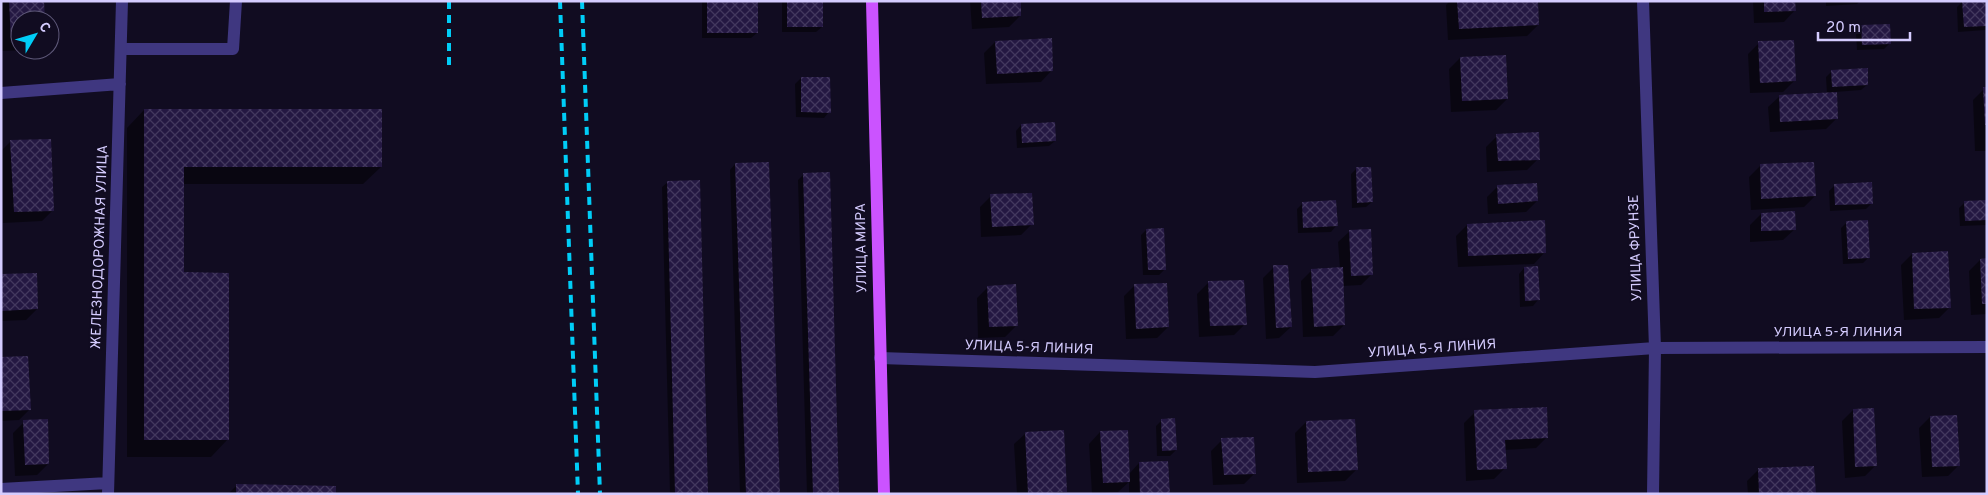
<svg xmlns="http://www.w3.org/2000/svg" width="1988" height="495" font-family="Overpass,sans-serif">
<style>
.shadow{fill:#0007}
.building{fill:url(#building-cross-hatch)}
.lines{fill:none;stroke-linecap:round;stroke-linejoin:round}
.service{stroke:#3f3780;stroke-width:12}
.minor{stroke:#3f3780;stroke-width:12}
.primary{stroke:#cb53ff;stroke-width:12}
.rail{stroke:#00cdf7;stroke-width:4;stroke-dasharray:8 6;stroke-linecap:butt}
.labels{text-anchor:middle;dominant-baseline:central;stroke-width:4;stroke-linejoin:round;paint-order:stroke}
.street-label{font-size:14px;fill:#d5ccff;stroke:#110c21}
</style>
<defs>
<pattern id="building-cross-hatch" width="8" height="8" patternUnits="userSpaceOnUse" patternTransform="scale(1.25)"><rect width="8" height="8" fill="#241842"/><path d="M0 0l8 8M0 8l8-8" fill="none" stroke="#43385e"/></pattern>
</defs>
<rect width="100%" height="100%" fill="#110c21"/>
<path class="shadow" d="M 1,1 L 43,1 L 44,20 L 20,20 L 20,50 L 34,50 L 1,51 Z
M 702,1 L 757,1 L 757,33 L 751,38 L 702,38 Z
M 782,1 L 822,1 L 822,27 L 816,32 L 782,32 Z
M 970,1 L 1019,1 L 1020,16 L 1009,27 L 972,29 Z
M 1450,1 L 1537,1 L 1538,25 L 1527,36 L 1448,40 L 1446,5 Z
M 1753,1 L 1794,1 L 1795,10 L 1784,22 L 1754,23 Z
M 1826,1 L 1860,1 L 1857,4 L 1826,6 Z
M 1963,1 L 1987,1 L 1987,29 L 1985,30 L 1958,32 L 1957,7 Z
M 1862,27 L 1890,43 L 1884,49 L 1857,50 L 1856,32 Z
M 995,42 L 1052,70 L 1041,82 L 986,84 L 984,53 Z
M 1759,43 L 1794,81 L 1783,92 L 1750,93 L 1748,54 Z
M 1460,58 L 1507,99 L 1496,110 L 1451,112 L 1449,69 Z
M 1832,71 L 1867,85 L 1861,90 L 1835,92 L 1837,118 L 1826,129 L 1770,132 L 1768,107 L 1780,96 L 1827,94 L 1826,77 Z
M 801,78 L 829,112 L 824,118 L 796,117 L 795,84 Z
M 1987,88 L 1987,151 L 1975,151 L 1973,100 L 1984,89 Z
M 144,110 L 381,167 L 363,184 L 183,184 L 183,273 L 228,439 L 211,457 L 127,457 L 127,128 Z
M 1021,125 L 1055,141 L 1049,146 L 1017,148 L 1016,131 Z
M 1497,136 L 1538,159 L 1527,170 L 1487,172 L 1486,147 Z
M 11,141 L 53,210 L 42,221 L 3,223 L 1,151 Z
M 735,164 L 779,494 L 740,494 L 730,170 Z
M 1760,166 L 1815,196 L 1804,207 L 1751,210 L 1749,177 Z
M 1356,169 L 1372,202 L 1366,207 L 1352,208 L 1351,174 Z
M 804,174 L 838,494 L 807,494 L 798,180 Z
M 668,182 L 706,494 L 670,494 L 662,187 Z
M 1835,185 L 1872,203 L 1866,209 L 1830,211 L 1829,191 Z
M 1498,186 L 1537,201 L 1526,212 L 1488,214 L 1487,197 Z
M 991,196 L 1032,224 L 1021,235 L 981,237 L 980,207 Z
M 1987,201 L 1987,225 L 1960,226 L 1959,208 L 1965,202 Z
M 1303,203 L 1336,226 L 1331,232 L 1298,233 L 1297,209 Z
M 1761,214 L 1795,229 L 1783,240 L 1750,242 L 1750,225 Z
M 1847,222 L 1869,257 L 1863,263 L 1843,264 L 1841,228 Z
M 1467,225 L 1545,252 L 1534,264 L 1458,267 L 1456,236 Z
M 1146,230 L 1165,269 L 1159,275 L 1143,275 L 1141,235 Z
M 1350,231 L 1372,274 L 1361,285 L 1342,286 L 1344,325 L 1333,336 L 1303,337 L 1301,281 L 1312,270 L 1340,269 L 1338,242 Z
M 1912,254 L 1950,307 L 1939,318 L 1904,320 L 1901,265 Z
M 1980,260 L 1987,260 L 1987,314 L 1971,315 L 1969,271 Z
M 1274,267 L 1291,327 L 1279,338 L 1266,339 L 1263,278 Z
M 1524,268 L 1538,300 L 1533,306 L 1520,307 L 1519,274 Z
M 1,275 L 37,309 L 26,320 L 1,321 Z
M 1208,283 L 1245,324 L 1234,335 L 1199,337 L 1197,294 Z
M 1135,285 L 1168,327 L 1157,338 L 1126,339 L 1124,296 Z
M 988,287 L 1016,326 L 1005,337 L 978,338 L 977,298 Z
M 1,358 L 30,409 L 19,420 L 1,421 Z
M 1853,410 L 1876,465 L 1865,476 L 1845,478 L 1842,421 Z
M 1475,412 L 1547,437 L 1536,448 L 1504,450 L 1505,468 L 1494,479 L 1466,481 L 1464,423 Z
M 1930,417 L 1959,465 L 1948,476 L 1922,477 L 1919,428 Z
M 1161,421 L 1176,450 L 1170,456 L 1157,456 L 1156,426 Z
M 24,422 L 48,464 L 37,475 L 15,476 L 13,433 Z
M 1306,422 L 1356,470 L 1345,481 L 1297,483 L 1295,433 Z
M 1100,432 L 1129,474 L 1139,463 L 1169,494 L 1129,494 L 1129,482 L 1118,492 L 1092,494 L 1089,444 Z
M 1026,433 L 1065,491 L 1063,494 L 1017,494 L 1014,444 Z
M 1222,440 L 1255,473 L 1244,484 L 1213,485 L 1211,451 Z
M 1758,470 L 1815,494 L 1748,494 L 1747,481 Z
M 237,485 L 334,494 L 228,494 Z"/>
<path class="building" d="M 9,1 L 44,1 L 45,20 L 20,20 L 20,40 L 11,41 Z
M 707,1 L 758,1 L 758,33 L 707,33 Z
M 787,1 L 823,1 L 823,27 L 787,27 Z
M 981,1 L 1021,1 L 1021,16 L 982,18 Z
M 1457,1 L 1538,1 L 1539,25 L 1459,29 Z
M 1764,1 L 1795,1 L 1796,11 L 1764,12 Z
M 1962,1 L 1987,1 L 1987,26 L 1964,27 Z
M 1890,24 L 1891,44 L 1862,45 L 1861,25 Z
M 1052,38 L 1053,71 L 997,74 L 995,41 Z
M 1794,40 L 1796,81 L 1760,83 L 1758,41 Z
M 1506,55 L 1508,99 L 1462,101 L 1460,57 Z
M 1868,68 L 1868,85 L 1832,87 L 1831,70 Z
M 801,77 L 830,77 L 831,113 L 801,112 Z
M 1983,87 L 1987,87 L 1987,125 L 1985,125 Z
M 1837,92 L 1838,119 L 1780,122 L 1779,95 Z
M 144,109 L 382,109 L 382,167 L 184,167 L 184,272 L 229,273 L 229,440 L 144,440 Z
M 1055,122 L 1056,141 L 1022,143 L 1021,124 Z
M 1539,132 L 1540,160 L 1498,161 L 1496,134 Z
M 51,139 L 54,211 L 14,212 L 10,140 Z
M 769,162 L 780,494 L 746,494 L 735,163 Z
M 1814,162 L 1816,196 L 1761,199 L 1760,164 Z
M 1356,167 L 1371,167 L 1373,202 L 1357,203 Z
M 830,172 L 839,494 L 813,494 L 803,173 Z
M 700,180 L 708,494 L 675,494 L 667,181 Z
M 1872,182 L 1873,204 L 1835,205 L 1834,184 Z
M 1537,183 L 1538,201 L 1498,204 L 1497,185 Z
M 1032,193 L 1034,225 L 992,227 L 990,194 Z
M 1336,200 L 1338,226 L 1303,228 L 1302,202 Z
M 1987,200 L 1987,220 L 1965,221 L 1964,201 Z
M 1795,211 L 1796,230 L 1761,231 L 1761,213 Z
M 1545,220 L 1546,253 L 1468,256 L 1467,224 Z
M 1868,220 L 1870,258 L 1848,259 L 1846,221 Z
M 1164,228 L 1166,270 L 1148,270 L 1146,229 Z
M 1371,229 L 1373,275 L 1351,276 L 1349,230 Z
M 1948,251 L 1951,308 L 1914,309 L 1912,253 Z
M 1987,258 L 1987,304 L 1982,304 L 1980,259 Z
M 1273,265 L 1288,265 L 1292,327 L 1276,328 Z
M 1538,266 L 1540,300 L 1525,301 L 1524,267 Z
M 1343,267 L 1345,325 L 1314,327 L 1311,269 Z
M 37,273 L 38,309 L 1,311 L 1,274 Z
M 1244,280 L 1247,325 L 1210,326 L 1208,281 Z
M 1167,283 L 1169,327 L 1136,329 L 1134,284 Z
M 1016,284 L 1018,326 L 989,327 L 987,286 Z
M 28,356 L 31,410 L 1,411 L 1,357 Z
M 1547,407 L 1548,438 L 1505,440 L 1507,469 L 1477,470 L 1474,410 Z
M 1874,408 L 1877,466 L 1855,467 L 1853,409 Z
M 1957,415 L 1960,466 L 1932,467 L 1930,416 Z
M 1175,418 L 1177,450 L 1162,451 L 1161,419 Z
M 48,419 L 49,464 L 25,465 L 23,420 Z
M 1355,419 L 1358,470 L 1308,472 L 1306,421 Z
M 1064,430 L 1067,492 L 1028,494 L 1025,432 Z
M 1128,430 L 1130,482 L 1103,483 L 1100,431 Z
M 1254,437 L 1256,474 L 1224,475 L 1221,438 Z
M 1168,461 L 1170,494 L 1140,494 L 1139,462 Z
M 1814,466 L 1816,494 L 1759,494 L 1758,468 Z
M 236,484 L 336,486 L 336,494 L 236,494 Z"/>
<g class="lines">
<path class="service" d="M 121,49 L 233,49 L 236,1"/>
<path class="minor" d="M 1643,1 L 1655,348 L 1653,494
M 1,93 L 120,84
M 880,358 L 1315,372 L 1655,348 L 1987,347
M 1,489 L 108,483
M 108,494 L 122,1"/>
<path class="primary" d="M 872,1 L 884,494"/>
<path class="rail" d="M 560,1 L 578,494
M 582,1 L 600,494
M 449,65 L 449,1"/>
</g>
<g class="labels">
<g class="street-label">
<text transform="translate(100 247) rotate(-88)">ЖЕЛЕЗНОДОРОЖНАЯ УЛИЦА</text>
<text transform="translate(862 248) rotate(-91)">УЛИЦА МИРА</text>
<text transform="translate(1636 248) rotate(-92)">УЛИЦА ФРУНЗЕ</text>
<text x="1838" y="332">УЛИЦА 5-Я ЛИНИЯ</text>
<text transform="translate(1029 348) rotate(2)">УЛИЦА 5-Я ЛИНИЯ</text>
<text transform="translate(1432 349) rotate(-4)">УЛИЦА 5-Я ЛИНИЯ</text>
</g>
</g>
<rect width="1988" height="495" fill="none" stroke="#d5ccff" stroke-width="5"/>
<g transform="translate(35 35) rotate(52)"><circle r="24" fill="#110c21" stroke="#5f597a"/>
<path d="M0-4L9 19L0 12L-9 19Z" fill="#00cdf7"/>
<text y="-8" font-size="14" font-weight="bold" text-anchor="middle" fill="#d5ccff">С</text>
</g>
<path d="M1818 32v8h92v-8" fill="none" stroke="#d5ccff" stroke-width="2.5"/>
<text x="1826" y="32" font-size="15" fill="#d5ccff" stroke="#110c21" stroke-width="4" paint-order="stroke">20 m</text>
</svg>
